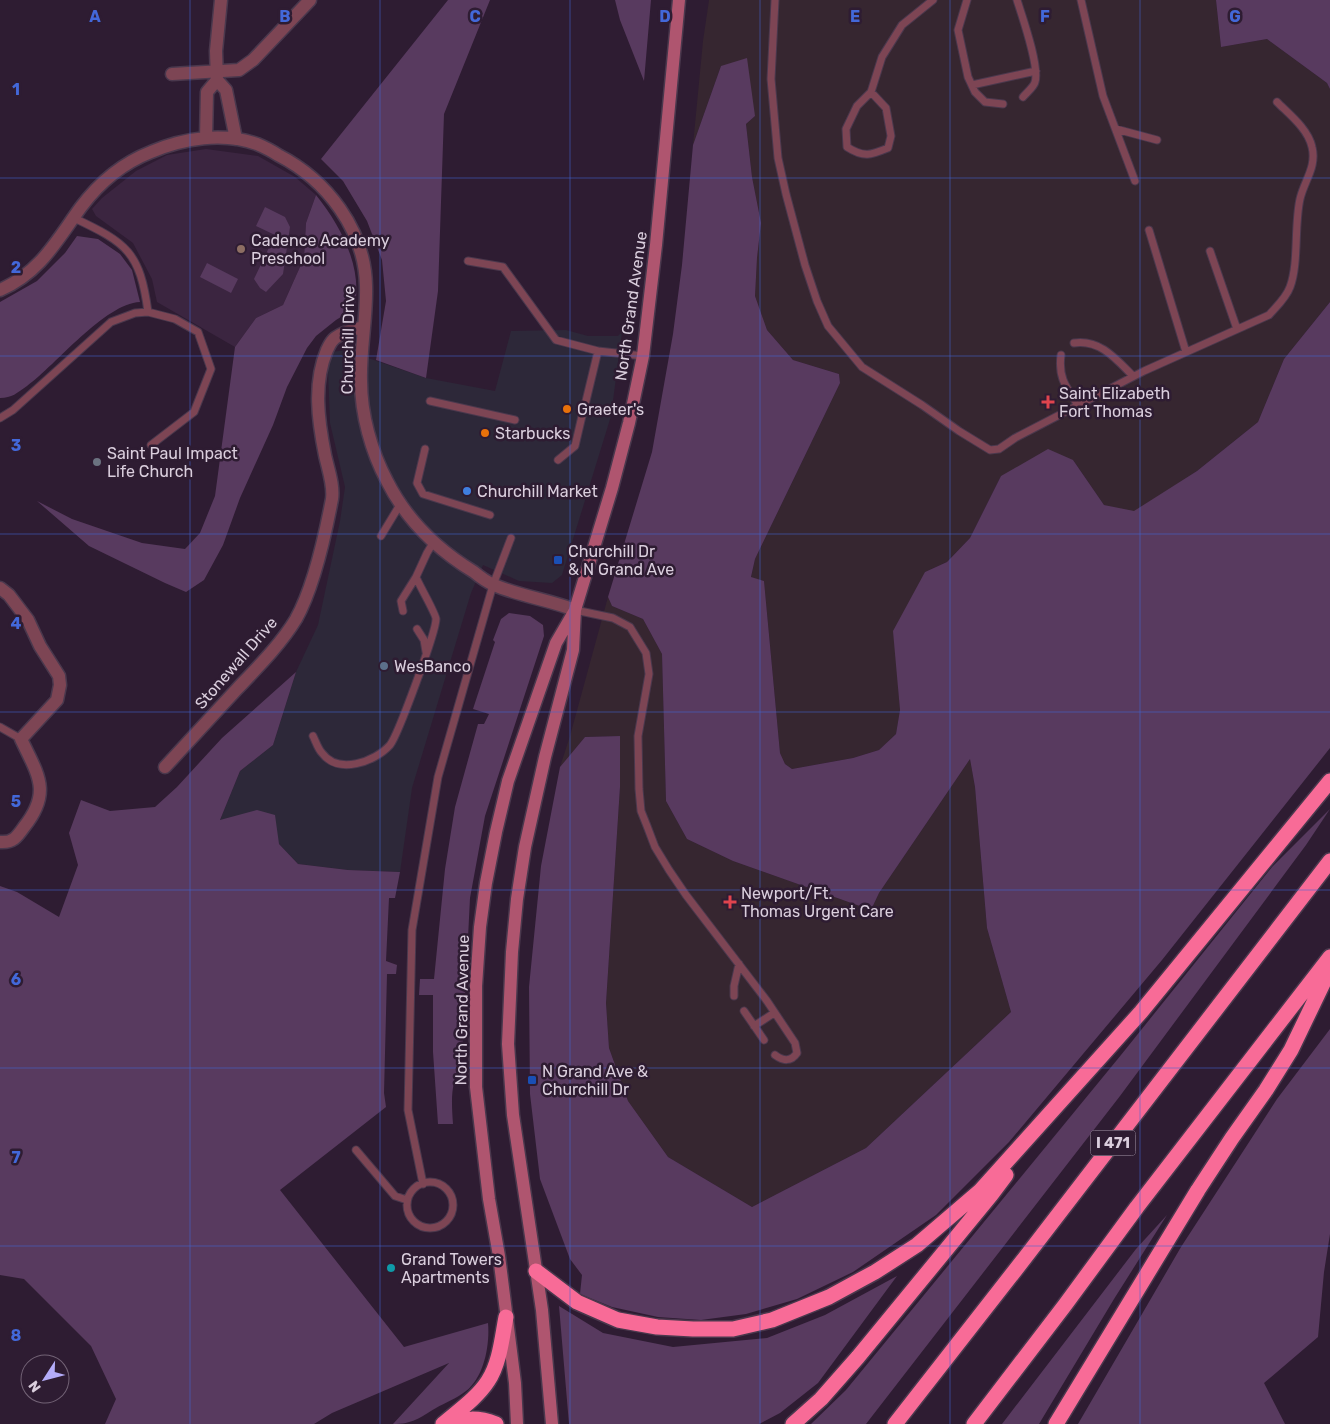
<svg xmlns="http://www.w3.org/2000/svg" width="1330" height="1424" font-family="Rubik,sans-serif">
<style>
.commercial{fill:#2d2839}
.built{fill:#3b2540}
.medical{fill:#362630}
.green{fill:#583a5f}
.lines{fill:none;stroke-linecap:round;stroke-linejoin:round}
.service-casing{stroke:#4a384d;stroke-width:9}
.minor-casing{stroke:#4a384d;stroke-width:15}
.secondary-casing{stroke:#4a384d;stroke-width:15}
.motorway-casing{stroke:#4a384d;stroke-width:18}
.service{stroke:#7d4554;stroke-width:7}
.minor{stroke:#7d4554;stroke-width:12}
.secondary{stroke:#af556f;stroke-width:12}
.motorway{stroke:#f86b97;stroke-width:15}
.grid{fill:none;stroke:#4368d9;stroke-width:1;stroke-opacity:0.55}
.education-dot{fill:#8d6e63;stroke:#2e1c32;stroke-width:2}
.health-dot{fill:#e0444e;stroke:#2e1c32;stroke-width:2}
.food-dot{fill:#e8710a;stroke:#2e1c32;stroke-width:2}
.worship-dot{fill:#6b7280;stroke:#2e1c32;stroke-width:2}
.shop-dot{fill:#3f7fe0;stroke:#2e1c32;stroke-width:2}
.transit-dot{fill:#1a4fb4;stroke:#2e1c32;stroke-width:2}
.service-dot{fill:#5c6f8a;stroke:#2e1c32;stroke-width:2}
.culture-dot{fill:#0f9aa8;stroke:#2e1c32;stroke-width:2}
.labels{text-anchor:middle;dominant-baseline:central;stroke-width:5;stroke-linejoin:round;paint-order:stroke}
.shield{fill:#2e1c32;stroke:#a699aa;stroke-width:1}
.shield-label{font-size:15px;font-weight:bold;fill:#dacedd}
.poi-label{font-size:16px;fill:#dacedd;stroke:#2e1c32;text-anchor:start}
.street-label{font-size:16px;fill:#dacedd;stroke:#2e1c32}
.grid-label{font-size:16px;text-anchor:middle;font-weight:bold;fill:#4368d9;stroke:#2e1c32;stroke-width:5;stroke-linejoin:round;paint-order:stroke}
</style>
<rect width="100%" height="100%" fill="#2e1c32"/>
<path class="commercial" d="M 566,330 L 588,336 L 618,336 L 622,332 L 611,416 L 562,575 L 552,583 L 519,581 L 483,565 L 471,593 L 412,788 L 400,872 L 348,870 L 298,864 L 279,844 L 220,820 L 240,771 L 273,745 L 296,672 L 318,625 L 340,521 L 345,487 L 330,423 L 328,370 L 332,352 L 345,350 L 426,378 L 495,391 L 511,331 Z"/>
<path class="built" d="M 206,149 L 258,156 L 295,177 L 316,195 L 306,223 L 304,258 L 283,305 L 256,318 L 235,347 L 157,302 L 152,279 L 133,243 L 96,216 L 92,209 L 102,198 L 136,171 L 167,155 Z"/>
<path class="medical" d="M 709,0 L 1216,0 L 1221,47 L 1267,39 L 1327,83 L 1330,89 L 1330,302 L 1284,359 L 1258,422 L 1197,471 L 1134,512 L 1104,505 L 1073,460 L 1001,476 L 970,538 L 947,562 L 925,572 L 898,683 L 900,710 L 896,734 L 879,750 L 853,758 L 792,769 L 785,764 L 780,753 L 764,581 L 751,578 L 755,559 L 840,383 L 839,374 L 793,360 L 767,330 L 755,296 L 757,258 L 761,223 L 752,177 L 746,124 L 755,116 L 721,66 L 693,145 L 703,41 Z
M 608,597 L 612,606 L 643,619 L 662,654 L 666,801 L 687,839 L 733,861 L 871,910 L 879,893 L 970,759 L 975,787 L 987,928 L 1011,1012 L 866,1148 L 752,1207 L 668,1157 L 628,1101 L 609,1048 L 606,1003 L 620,787 L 620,736 L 585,737 L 560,767 L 570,736 Z"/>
<path class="green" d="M 448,0 L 490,0 L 444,114 L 438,291 L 426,378 L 376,360 L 386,301 L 382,260 L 367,221 L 343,181 L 321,159 Z
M 615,0 L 651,0 L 644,81 L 620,20 Z
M 1216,0 L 1330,0 L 1330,89 L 1327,83 L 1267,39 L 1221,47 Z
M 747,58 L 755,116 L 746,124 L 752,177 L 761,223 L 757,258 L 755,296 L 767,330 L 793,360 L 839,374 L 840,383 L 755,559 L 751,577 L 764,581 L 780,753 L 785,764 L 792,769 L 853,758 L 879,750 L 896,734 L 900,710 L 893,631 L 925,572 L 947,562 L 970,538 L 1001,476 L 1048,449 L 1073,460 L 1104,505 L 1134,511 L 1197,471 L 1258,422 L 1284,359 L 1330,302 L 1330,748 L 1162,960 L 1009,1142 L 936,1215 L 853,1272 L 797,1299 L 746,1314 L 701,1320 L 658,1317 L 612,1307 L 580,1294 L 582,1275 L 570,1259 L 540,1179 L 530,1094 L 529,987 L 541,866 L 560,767 L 585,737 L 620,736 L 620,787 L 606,1003 L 609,1048 L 628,1101 L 668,1157 L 752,1207 L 866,1148 L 1011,1012 L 987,928 L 975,787 L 970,759 L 879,893 L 871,910 L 733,861 L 687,839 L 666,801 L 662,654 L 643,619 L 612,606 L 608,597 L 652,452 L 673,334 L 682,265 L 693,145 L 721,66 Z
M 316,195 C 341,226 364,269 354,309 L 336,320 L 316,336 L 307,348 L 287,387 L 273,425 L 240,498 L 223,545 L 204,580 L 186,592 L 165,583 L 89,546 L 37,501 L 72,519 L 142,543 L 185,549 L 200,533 L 215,496 L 235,347 L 256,318 L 283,305 L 304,258 L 306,223 Z
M 265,207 L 285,217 L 290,227 L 283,274 L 266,292 L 260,288 L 254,279 L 275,235 L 256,226 Z
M 77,236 L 98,239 L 120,254 L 132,270 L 140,302 C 104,304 57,364 27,386 C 17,393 12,398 0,398 L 0,302 L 37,281 L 65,253 Z
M 207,263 L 238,279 L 231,293 L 200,277 Z
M 509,613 L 530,616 L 543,625 L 544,636 L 485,816 L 470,898 L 462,1058 C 451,1086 451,1095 453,1124 L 438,1124 L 433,1052 L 433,995 L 419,995 L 420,979 L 434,979 L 445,869 L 455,807 L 478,724 L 484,724 L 489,714 L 473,709 L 495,642 L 493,640 L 501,619 Z
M 296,672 L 273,745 L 240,771 L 220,820 L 257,810 L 275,815 L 279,844 L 298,864 L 348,870 L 400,872 L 395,898 L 389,898 L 386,961 L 397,965 L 396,974 L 387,974 L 384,1093 L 386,1107 L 280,1190 L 404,1347 L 488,1323 C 490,1345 484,1377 466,1391 C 457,1398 445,1403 436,1408 C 419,1418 413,1424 393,1424 L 449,1363 L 332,1413 L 314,1424 L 105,1424 L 116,1399 L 91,1346 L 24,1279 L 0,1275 L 0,886 L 17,892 L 59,917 L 78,865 L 69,833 L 81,800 L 110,811 L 155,807 L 177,787 L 222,738 Z
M 1330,809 L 1306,845 L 1120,1096 L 866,1424 L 811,1424 L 846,1390 L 1121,1055 L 1272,867 Z
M 1330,1029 L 1330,1234 L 1324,1272 L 1318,1337 L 1264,1383 L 1285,1424 L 1078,1424 L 1181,1247 L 1277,1099 Z
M 1167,1215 L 1114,1299 L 1039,1424 L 1002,1424 L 1136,1249 Z
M 897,1276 L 818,1383 L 780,1413 L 759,1424 L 569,1424 L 559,1306 L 603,1333 L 673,1347 L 767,1338 L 825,1315 Z"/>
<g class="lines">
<g class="service-casing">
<path id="service" d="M 775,0 L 771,79 L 778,158 L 786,194 L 805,265 L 817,301 L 828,326 L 862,367 L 922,405 L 959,431 L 990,450 L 999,449 L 1015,438 L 1144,371 L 1269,315 C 1277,306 1286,298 1290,287 C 1299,263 1294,226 1300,199 C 1304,181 1317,167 1312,147 C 1308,129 1290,115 1277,102
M 967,0 L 958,30 L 968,77 L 975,92 L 985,102 L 1003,104
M 1017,0 C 1022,16 1040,67 1035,82 C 1034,87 1026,93 1023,97
M 1081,0 L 1103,96 L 1135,181
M 972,85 L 1036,71
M 871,92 L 886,108 L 891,136 L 888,148 C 871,155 864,158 847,147 L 846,129 L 857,106 L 871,92 L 882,57 L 902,25 L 933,0
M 1116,129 L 1157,140
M 74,218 C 127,243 140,252 148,312
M 1149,230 L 1186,352
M 1210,251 L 1237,329
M 468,261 L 503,267 L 556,340 L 598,351 L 643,356
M 1074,343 C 1100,339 1116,359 1133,376
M 1061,355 C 1058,378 1066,387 1078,405
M 430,401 L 515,420
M 585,405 L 598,351
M 0,418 L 13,410 L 111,322 L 135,313 L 148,312 L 175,319 L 198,332 L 211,369 L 194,412 L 151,445
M 425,449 L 417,483 L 423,494 L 490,515
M 558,460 L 575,446 L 582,416
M 381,536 L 401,503
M 575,610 L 613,618 L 630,627 L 646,653 L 649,674 L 638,736 L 639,789 L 641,811 L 647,826 L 655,847 L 669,870 L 686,895 L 767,1001 L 795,1043 L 797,1053 C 791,1062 783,1061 775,1055
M 403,611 L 401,601 L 416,577
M 417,629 L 424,640 L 426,652
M 0,727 L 21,739
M 313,736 C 316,742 318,749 322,753 C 338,775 375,762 390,745 C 398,735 436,632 436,619 C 436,614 419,585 416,577 L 427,553 L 433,543
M 734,996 L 734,986 L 739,964
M 744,1011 L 764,1040
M 754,1026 L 774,1013
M 356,1150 L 395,1196 L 407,1200
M407 1205a23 23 0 1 1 46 0a23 23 0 1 1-46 0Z
M 423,1184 L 408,1110 L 412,930 L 438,777 L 493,585 L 511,538"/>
</g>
<g class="minor-casing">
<path id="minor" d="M 221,0 L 216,51 L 217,80 L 226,90 L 236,139
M 172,74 L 239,70 L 253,60 L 310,0
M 206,138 L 207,92 L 217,80
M 0,290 C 40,273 57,240 81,207 C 99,183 123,163 151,152 C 184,138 223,132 257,144 C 264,147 272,151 278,155 C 327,180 365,230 366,286 C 367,318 360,349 361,381 C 361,414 371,451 387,481 C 406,519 438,550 474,572 C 480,577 487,582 494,585 C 520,596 549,600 575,610
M 0,588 L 9,595 L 28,620 L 40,646 L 59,676 L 60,685 L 57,700 L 21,739 C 38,775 52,792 24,827 C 17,837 13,843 0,842
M 165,767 C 189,741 213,715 237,689 C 257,668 281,644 296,619 C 314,587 325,536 332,499 C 334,485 328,469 325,455 C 318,420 313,383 327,350 C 329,346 331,341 335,338 C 343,332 354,329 363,327"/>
</g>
<g class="secondary-casing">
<path id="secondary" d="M 517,1424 L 515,1383 L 499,1256 L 489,1199 L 476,1087 L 476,986 L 480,927 L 486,883 L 496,832 L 508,781 L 556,643 L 574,612
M 552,1424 L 542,1310 L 513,1115 L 508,1044 L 512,952 L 517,899 L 525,847 L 545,757 L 573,650 L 575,610 L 612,488 L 629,423 L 643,356 L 656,245 L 679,0"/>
</g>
<g class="motorway-casing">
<path id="motorway" d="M 536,1271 L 577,1302 L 618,1320 L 657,1327 L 693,1329 L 733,1329 L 772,1320 L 829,1297 L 875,1272 L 917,1245 L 980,1191 L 1141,1012 L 1330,781
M 443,1424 C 458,1411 477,1398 488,1381 C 500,1363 502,1337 506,1317
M 447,1424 C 465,1418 478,1417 496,1424
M 793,1424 L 821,1399 L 858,1357 L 991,1195 L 1006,1175
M 895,1424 L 1024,1259 L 1330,861
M 974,1424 L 1065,1305 L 1137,1207 L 1330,957
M 1056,1424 L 1198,1190 L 1232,1138 L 1266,1090 L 1291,1050 L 1330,969"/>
</g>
<use href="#service" class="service"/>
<use href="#minor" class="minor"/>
<use href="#secondary" class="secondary"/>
<use href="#motorway" class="motorway"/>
</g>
<path class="grid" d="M 190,0 L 190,1424M 380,0 L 380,1424M 570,0 L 570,1424M 760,0 L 760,1424M 950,0 L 950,1424M 1140,0 L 1140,1424M 0,178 L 1330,178M 0,356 L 1330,356M 0,534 L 1330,534M 0,712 L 1330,712M 0,890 L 1330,890M 0,1068 L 1330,1068M 0,1246 L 1330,1246"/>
<circle class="education-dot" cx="241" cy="249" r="5"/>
<g class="health-dot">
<path d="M1045.5 394.5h5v5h5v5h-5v5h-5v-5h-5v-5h5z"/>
<path d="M727.5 894.5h5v5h5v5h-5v5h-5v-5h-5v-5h5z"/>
</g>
<g class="food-dot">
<circle cx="567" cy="409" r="5"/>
<circle cx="485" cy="433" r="5"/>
</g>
<circle class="worship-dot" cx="97" cy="462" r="5"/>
<circle class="shop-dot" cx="467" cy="491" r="5"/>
<g class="transit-dot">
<rect x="553" y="555" width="10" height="10" rx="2.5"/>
<rect x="527" y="1075" width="10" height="10" rx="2.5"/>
</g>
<circle class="service-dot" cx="384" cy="666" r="5"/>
<circle class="culture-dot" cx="391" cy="1268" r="5"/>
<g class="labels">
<rect class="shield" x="1090.5" y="1130.5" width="45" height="25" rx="4"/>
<g class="shield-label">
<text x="1113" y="1143">I 471</text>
</g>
<g class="poi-label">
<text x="251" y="240">Cadence Academy<tspan x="251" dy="18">Preschool</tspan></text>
<text x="1059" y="393">Saint Elizabeth<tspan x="1059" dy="18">Fort Thomas</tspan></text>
<text x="577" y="409">Graeter's</text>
<text x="495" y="433">Starbucks</text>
<text x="107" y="453">Saint Paul Impact<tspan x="107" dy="18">Life Church</tspan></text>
<text x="477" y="491">Churchill Market</text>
<text x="568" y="551">Churchill Dr<tspan x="568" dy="18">&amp; N Grand Ave</tspan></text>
<text x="394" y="666">WesBanco</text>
<text x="741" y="893">Newport/Ft.<tspan x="741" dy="18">Thomas Urgent Care</tspan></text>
<text x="542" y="1071">N Grand Ave &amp;<tspan x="542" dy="18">Churchill Dr</tspan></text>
<text x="401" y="1259">Grand Towers<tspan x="401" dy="18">Apartments</tspan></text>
</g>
<g class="street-label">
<text transform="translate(631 306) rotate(-82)">North Grand Avenue</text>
<text transform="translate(348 340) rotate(-89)">Churchill Drive</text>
<text transform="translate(236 663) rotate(-49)">Stonewall Drive</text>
<text transform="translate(462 1010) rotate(-89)">North Grand Avenue</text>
</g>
</g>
<g class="grid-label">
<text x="95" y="22">A</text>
<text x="285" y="22">B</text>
<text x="475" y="22">C</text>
<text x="665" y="22">D</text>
<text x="855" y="22">E</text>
<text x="1045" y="22">F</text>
<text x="1235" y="22">G</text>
<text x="16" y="95">1</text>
<text x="16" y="273">2</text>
<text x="16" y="451">3</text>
<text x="16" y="629">4</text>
<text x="16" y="807">5</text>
<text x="16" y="985">6</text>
<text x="16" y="1163">7</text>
<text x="16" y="1341">8</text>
</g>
<g transform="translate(45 1379) rotate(234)"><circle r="24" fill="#2e1c32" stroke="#736376"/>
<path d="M0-4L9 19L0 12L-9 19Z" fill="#b4acf9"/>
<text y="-8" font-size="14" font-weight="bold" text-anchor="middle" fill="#dacedd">N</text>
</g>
</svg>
